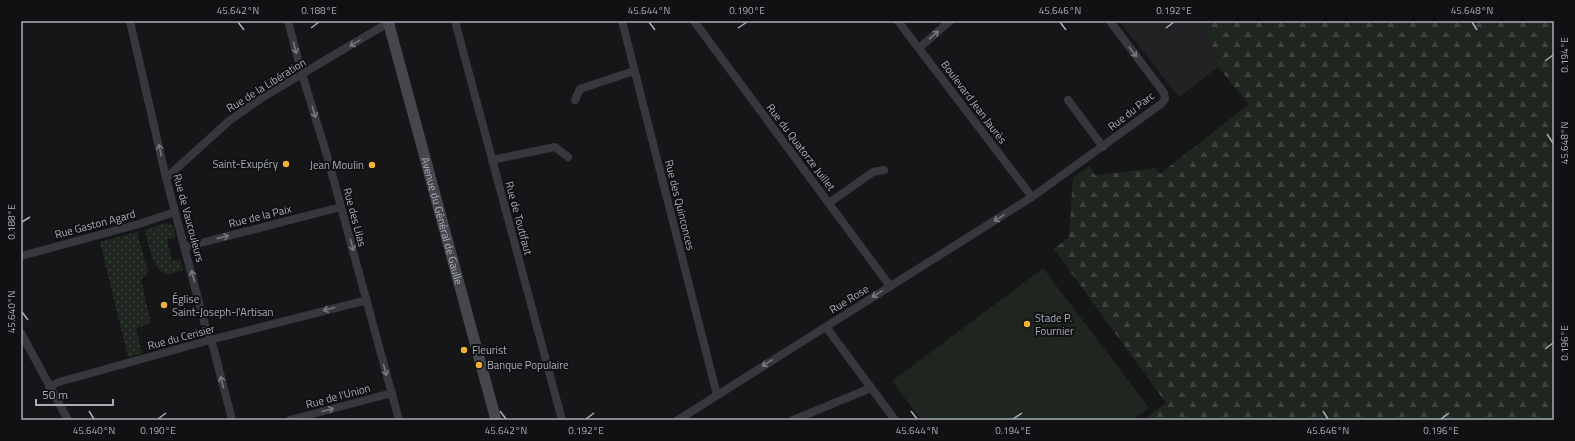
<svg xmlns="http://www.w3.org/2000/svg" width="1575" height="441" font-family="'Titillium Web',sans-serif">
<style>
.built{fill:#222225}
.green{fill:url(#green-dots)}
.forest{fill:url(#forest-firs)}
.pitch{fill:#1e261f}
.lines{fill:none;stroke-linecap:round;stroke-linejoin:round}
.street{stroke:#37383d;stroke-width:8}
.secondary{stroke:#45474d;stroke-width:11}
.oneway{stroke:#757881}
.ticks{fill:none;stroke:#a8adb8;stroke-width:1.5}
.poi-dot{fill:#f2b134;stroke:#111113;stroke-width:1.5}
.labels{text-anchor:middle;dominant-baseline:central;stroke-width:4;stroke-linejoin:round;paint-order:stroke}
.street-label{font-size:11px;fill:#a8adb8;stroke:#111113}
.poi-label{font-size:11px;fill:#a8adb8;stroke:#111113;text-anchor:start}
.neatline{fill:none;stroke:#a8adb8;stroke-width:1.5}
.ticks-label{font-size:10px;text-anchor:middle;fill:#a8adb8}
</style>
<defs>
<pattern id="green-dots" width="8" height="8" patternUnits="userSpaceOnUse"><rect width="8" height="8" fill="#1e261f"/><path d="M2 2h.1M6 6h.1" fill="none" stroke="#3c433d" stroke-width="1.8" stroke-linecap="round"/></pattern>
<pattern id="forest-firs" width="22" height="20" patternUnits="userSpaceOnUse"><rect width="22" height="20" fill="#1e261f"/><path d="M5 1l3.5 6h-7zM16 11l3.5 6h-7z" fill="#3c433d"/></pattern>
</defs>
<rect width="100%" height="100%" fill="#161618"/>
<path class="built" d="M 1119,21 L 1203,21 L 1218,67 L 1179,97 Z"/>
<path class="green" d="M 167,223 L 173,226 L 176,237 L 167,240 L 172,261 L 180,260 L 183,270 C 177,272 171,275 165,273 C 152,270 148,241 145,230 Z
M 137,232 L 148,272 L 141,280 L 151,323 L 136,328 L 142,353 L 128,357 L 100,242 Z"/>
<path class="forest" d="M 1203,21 L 1554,21 L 1554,420 L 1143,420 L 1166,403 L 1054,249 L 1069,237 L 1073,178 L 1089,166 L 1095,175 L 1150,169 L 1155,167 L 1160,174 L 1249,104 L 1218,67 Z"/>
<path class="pitch" d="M 1043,268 L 1149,408 L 1133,420 L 921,420 L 892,381 Z"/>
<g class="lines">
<path class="street" d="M 130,21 L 166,178 L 206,329 L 213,346 L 232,420
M 288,21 L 302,74 L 328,159 L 399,420
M 455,21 L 562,420
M 622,21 L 717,395
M 694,21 L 890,286
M 898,21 L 1032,197
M 919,48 L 950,21
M 575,100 L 580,89 L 634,71
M 1068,100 L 1103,147
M 492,160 L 555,147 L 568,157
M 166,178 L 229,121 L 263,97 L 388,23
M 829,203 L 873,172 L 884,170
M 185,247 L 341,207
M 21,256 L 139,224 L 175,212
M 826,327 L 895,420
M 21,333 L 68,420
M 49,387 L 59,382 L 210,340 L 367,300
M 290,420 L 392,393
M 678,420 L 1032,197 L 1161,104 L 1165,99 L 1164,93 L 1110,21
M 793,420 L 871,388"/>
<path class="secondary" id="s1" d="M 388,21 L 496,420"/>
</g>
<defs><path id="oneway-shaft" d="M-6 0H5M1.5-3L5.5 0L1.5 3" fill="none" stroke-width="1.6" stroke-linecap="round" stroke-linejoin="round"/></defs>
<g class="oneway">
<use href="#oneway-shaft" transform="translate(934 35) rotate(-41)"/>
<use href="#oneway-shaft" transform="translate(355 43) rotate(149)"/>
<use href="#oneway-shaft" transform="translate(295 48) rotate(75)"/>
<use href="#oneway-shaft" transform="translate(1133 52) rotate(53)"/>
<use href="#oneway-shaft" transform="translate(314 112) rotate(73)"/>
<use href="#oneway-shaft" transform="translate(160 150) rotate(-103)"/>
<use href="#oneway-shaft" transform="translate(999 218) rotate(148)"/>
<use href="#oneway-shaft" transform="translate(223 237) rotate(-14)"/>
<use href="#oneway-shaft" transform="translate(352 245) rotate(74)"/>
<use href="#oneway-shaft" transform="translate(193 276) rotate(-105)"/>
<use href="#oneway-shaft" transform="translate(877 294) rotate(148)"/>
<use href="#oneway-shaft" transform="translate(329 309) rotate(165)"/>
<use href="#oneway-shaft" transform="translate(767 363) rotate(148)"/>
<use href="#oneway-shaft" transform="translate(385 370) rotate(75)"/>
<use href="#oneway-shaft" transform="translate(222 382) rotate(-105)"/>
<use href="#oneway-shaft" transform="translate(328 410) rotate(-15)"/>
</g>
<path class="ticks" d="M 238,22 L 244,30M 649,22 L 655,30M 1060,22 L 1066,30M 1472,22 L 1477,30M 311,28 L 319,22M 738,28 L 747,22M 1166,28 L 1174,22M 1545,61 L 1553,55M 1547,134 L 1553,143M 22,222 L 30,217M 22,312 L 28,320M 1545,349 L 1553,343M 89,411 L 94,419M 500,411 L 506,419M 911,411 L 917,419M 1323,411 L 1328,419M 158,419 L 166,413M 586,419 L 594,413M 1013,419 L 1022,413M 1441,419 L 1449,413"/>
<g class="poi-dot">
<circle cx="286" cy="164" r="4"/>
<circle cx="372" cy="165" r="4"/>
<circle cx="164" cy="305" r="4"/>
<circle cx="1027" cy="324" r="4"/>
<circle cx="464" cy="350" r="4"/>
<circle cx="479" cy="365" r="4"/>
</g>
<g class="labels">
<g class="street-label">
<text transform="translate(266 85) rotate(-32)">Rue de la Libération</text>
<text transform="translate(974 102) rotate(53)">Boulevard Jean Jaurès</text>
<text transform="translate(1131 111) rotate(-38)">Rue du Parc</text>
<text transform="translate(801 147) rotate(53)">Rue du Quatorze Juillet</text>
<text transform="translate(680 205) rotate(76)">Rue des Quinconces</text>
<text transform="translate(260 216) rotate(-14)">Rue de la Paix</text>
<text transform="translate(355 217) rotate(75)">Rue des Lilas</text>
<text transform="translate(189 218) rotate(75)">Rue de Vaucouleurs</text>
<text transform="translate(519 218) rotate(75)">Rue de Toutifaut</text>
<text stroke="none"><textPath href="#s1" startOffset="207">Avenue du Général de Gaulle</textPath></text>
<text transform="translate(95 224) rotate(-15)">Rue Gaston Agard</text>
<text transform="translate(849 299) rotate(-32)">Rue Rose</text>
<text transform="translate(181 337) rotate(-15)">Rue du Cerisier</text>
<text transform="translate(338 396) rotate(-15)">Rue de l'Union</text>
</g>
<g class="poi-label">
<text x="278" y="164" text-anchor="end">Saint-Exupéry</text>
<text x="364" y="165" text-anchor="end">Jean Moulin</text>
<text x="172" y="299">Église<tspan x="172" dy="13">Saint-Joseph-l'Artisan</tspan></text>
<text x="1035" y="318">Stade P.<tspan x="1035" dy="13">Fournier</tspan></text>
<text x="472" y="350">Fleurist</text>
<text x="487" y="365">Banque Populaire</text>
</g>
</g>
<rect width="1575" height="441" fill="none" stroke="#111113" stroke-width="44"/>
<path d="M36 399v6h77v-6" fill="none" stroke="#a8adb8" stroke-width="2"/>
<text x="42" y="399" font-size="12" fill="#a8adb8" stroke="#111113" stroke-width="3" paint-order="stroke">50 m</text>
<rect x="22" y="22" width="1531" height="397" class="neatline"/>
<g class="ticks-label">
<text x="238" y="14">45.642°N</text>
<text x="319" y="14">0.188°E</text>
<text x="649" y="14">45.644°N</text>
<text x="747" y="14">0.190°E</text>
<text x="1060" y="14">45.646°N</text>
<text x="1174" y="14">0.192°E</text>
<text x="1472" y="14">45.648°N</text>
<text transform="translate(1564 55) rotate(-90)" y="4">0.194°E</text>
<text transform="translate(1564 143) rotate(-90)" y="4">45.648°N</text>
<text transform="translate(11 222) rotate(-90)" y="4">0.188°E</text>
<text transform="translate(11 312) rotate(-90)" y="4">45.640°N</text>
<text transform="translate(1564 343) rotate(-90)" y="4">0.196°E</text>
<text x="94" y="434">45.640°N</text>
<text x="158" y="434">0.190°E</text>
<text x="506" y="434">45.642°N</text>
<text x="586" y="434">0.192°E</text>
<text x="917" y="434">45.644°N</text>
<text x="1013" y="434">0.194°E</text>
<text x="1328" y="434">45.646°N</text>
<text x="1441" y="434">0.196°E</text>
</g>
</svg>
